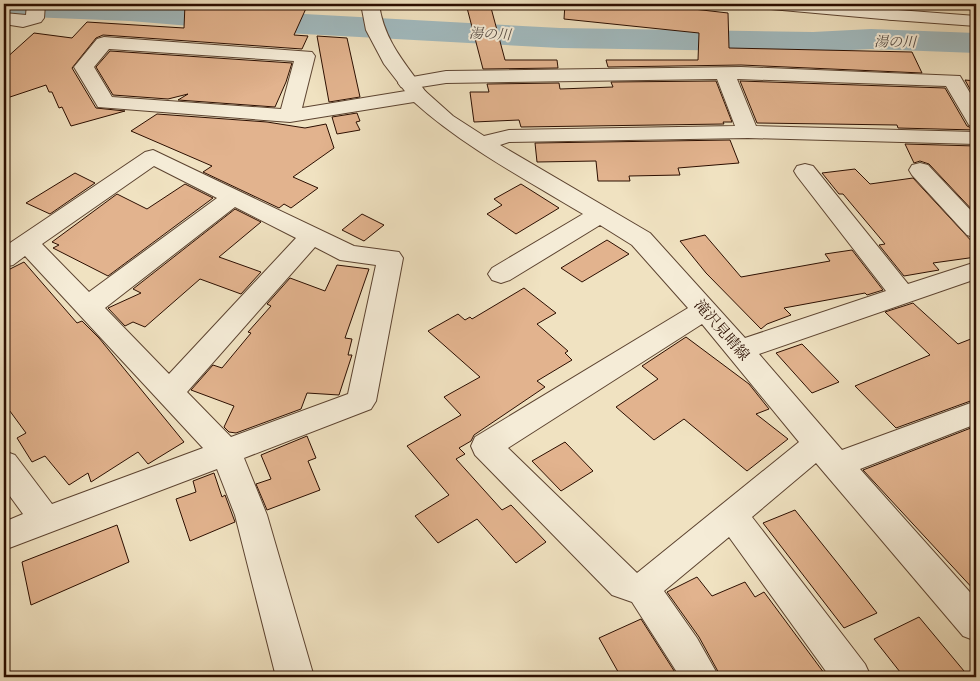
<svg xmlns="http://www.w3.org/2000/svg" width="980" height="681" font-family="Cardo,'Noto Serif JP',serif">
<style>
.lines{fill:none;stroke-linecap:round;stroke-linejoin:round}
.river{fill:#a1babf;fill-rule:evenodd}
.building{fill:#e2b38e;stroke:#2b0e00}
.minor-casing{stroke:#5c4330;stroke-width:2}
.tertiary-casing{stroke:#5c4330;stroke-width:2}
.minor{fill:#f5ecd7;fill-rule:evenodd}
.tertiary{fill:#f5ecd7;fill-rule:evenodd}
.labels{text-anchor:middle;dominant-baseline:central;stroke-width:4;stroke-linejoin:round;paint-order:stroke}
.far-water-label{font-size:14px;font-style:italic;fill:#544a43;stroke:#f5ecd7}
.street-label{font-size:15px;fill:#2b0e00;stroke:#f5ecd7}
</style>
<rect width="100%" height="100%" fill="#f0e2c1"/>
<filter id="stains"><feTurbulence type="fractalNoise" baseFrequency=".004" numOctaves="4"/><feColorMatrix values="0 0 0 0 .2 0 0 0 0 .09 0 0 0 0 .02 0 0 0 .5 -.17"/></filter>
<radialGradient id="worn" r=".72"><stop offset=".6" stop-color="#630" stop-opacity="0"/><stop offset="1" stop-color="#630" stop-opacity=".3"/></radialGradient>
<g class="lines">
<path class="river" d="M 4,4 L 161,4 L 251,11 L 560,28 L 813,32 L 871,29 L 976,33 L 976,53 L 871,49 L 813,52 L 560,48 L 251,31 L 130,21 L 4,16 Z"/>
</g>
<path class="building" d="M 185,4 L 308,4 L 294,35 L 308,36 L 302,49 L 103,35 L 96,38 L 72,68 L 96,108 L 125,111 L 71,126 L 62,107 L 59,108 L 52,92 L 49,92 L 46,85 L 4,99 L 4,60 L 34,33 L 72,38 L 87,22 L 184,28 Z
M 466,4 L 490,4 L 505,60 L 557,60 L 558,68 L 483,69 Z
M 565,4 L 650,4 L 728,13 L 729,48 L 912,52 L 922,73 L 741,65 L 608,67 L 606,60 L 698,60 L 699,33 L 564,19 Z
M 317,36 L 347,38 L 360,97 L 329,102 Z
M 110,51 L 292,63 L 286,82 L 275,107 L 178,100 L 188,94 L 168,99 L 113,95 L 96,67 Z
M 965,80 L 976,81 L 976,100 Z
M 716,81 L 732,122 L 723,122 L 724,124 L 521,127 L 519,120 L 474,122 L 470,92 L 489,92 L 487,84 L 559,83 L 560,89 L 613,87 L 611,82 Z
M 740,81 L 945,88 L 967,126 L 976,130 L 898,128 L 897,125 L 757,123 Z
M 357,113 L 360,121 L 356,122 L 360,130 L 337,134 L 332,117 Z
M 157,114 L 267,122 L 305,128 L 326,124 L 334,148 L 293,177 L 318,188 L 291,208 L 284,204 L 279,208 L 203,172 L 212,166 L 131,131 Z
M 730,140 L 739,163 L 678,168 L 680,175 L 629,176 L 630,181 L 598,181 L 596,161 L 537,162 L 535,143 Z
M 905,144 L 976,146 L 976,214 L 929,164 L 920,161 L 914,163 Z
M 855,169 L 870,184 L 913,178 L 976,246 L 976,257 L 933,263 L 939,270 L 904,276 L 879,245 L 885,244 L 843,194 L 839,194 L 822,173 Z
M 75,173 L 95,183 L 50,214 L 26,203 Z
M 185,184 L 213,198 L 108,276 L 53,248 L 59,245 L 52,242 L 117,194 L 147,209 Z
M 521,184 L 559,208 L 516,234 L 487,214 L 502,205 L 494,199 Z
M 235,209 L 261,222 L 219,257 L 261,272 L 241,294 L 200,279 L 145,327 L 133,322 L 125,326 L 108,308 L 141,293 L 133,289 Z
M 362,214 L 384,225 L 364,241 L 342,230 Z
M 705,235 L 741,277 L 830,261 L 825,254 L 852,250 L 883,290 L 867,295 L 865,293 L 784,308 L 791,315 L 767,324 L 761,329 L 706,273 L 680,241 Z
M 607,240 L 629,254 L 582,282 L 561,268 Z
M 24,262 L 77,323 L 82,321 L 99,338 L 184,442 L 148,464 L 138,452 L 91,482 L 88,473 L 69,485 L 45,456 L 32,462 L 17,438 L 26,433 L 4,403 L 4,272 Z
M 337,265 L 369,269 L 345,338 L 352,339 L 348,355 L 352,355 L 339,395 L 307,393 L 301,409 L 236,433 L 229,432 L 224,427 L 234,406 L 191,390 L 213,365 L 222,368 L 251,333 L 248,332 L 271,306 L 267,304 L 290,278 L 325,291 Z
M 524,288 L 556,313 L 537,324 L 568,351 L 565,353 L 572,360 L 537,381 L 545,387 L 474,435 L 471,441 L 459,448 L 465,454 L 456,459 L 502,510 L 511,505 L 546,542 L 516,563 L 477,519 L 438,543 L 415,516 L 449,495 L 407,446 L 461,415 L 444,397 L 480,377 L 428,331 L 458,314 L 465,320 L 470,317 L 472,319 Z
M 913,303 L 958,344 L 976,337 L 976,399 L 896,428 L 855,386 L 930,355 L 885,312 Z
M 686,337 L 749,384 L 769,409 L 756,414 L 788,439 L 747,471 L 684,419 L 654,440 L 616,407 L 658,379 L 642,366 Z
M 802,344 L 839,382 L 812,393 L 776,353 Z
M 976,426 L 976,592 L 863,470 Z
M 307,436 L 316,458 L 308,461 L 320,490 L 267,510 L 256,484 L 271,479 L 261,455 Z
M 565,442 L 593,471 L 561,491 L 532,461 Z
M 214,473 L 222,497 L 225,495 L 235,522 L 190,541 L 176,499 L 196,492 L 193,481 Z
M 795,510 L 843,570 L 877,613 L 844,628 L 763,523 Z
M 117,525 L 129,562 L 31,605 L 22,562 Z
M 697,577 L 712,596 L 745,582 L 755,597 L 764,592 L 827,677 L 721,677 L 699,637 L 667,592 Z
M 919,617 L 969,677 L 904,677 L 874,639 Z
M 641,619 L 678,677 L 621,677 L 599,638 Z"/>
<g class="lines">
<g class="minor-casing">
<path id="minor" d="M 27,4 L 45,4 L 44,18 L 41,22 L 23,27 L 4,24 L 4,13 L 26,15 Z
M 875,4 L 893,4 L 898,10 L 976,16 L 976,26 L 893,20 L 887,19 Z
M 104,37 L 312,52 L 315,56 L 302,108 L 418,89 L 425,91 L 453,116 L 484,136 L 509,130 L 735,126 L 717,79 L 446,83 L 408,89 L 401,87 L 398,83 L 401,79 L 446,71 L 741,67 L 960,76 L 976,103 L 976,127 L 969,125 L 946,86 L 737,79 L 756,126 L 976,132 L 976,144 L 748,138 L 509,142 L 500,145 L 650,233 L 745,338 L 886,291 L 797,176 L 794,171 L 797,166 L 805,164 L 813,166 L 908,284 L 976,262 L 976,279 L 759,354 L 842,450 L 976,401 L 976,424 L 860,469 L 976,599 L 976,641 L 963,636 L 816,463 L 752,517 L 865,664 L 871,677 L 830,677 L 729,537 L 664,591 L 697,638 L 719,677 L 680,677 L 632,602 L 612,595 L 475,455 L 471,446 L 475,437 L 688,308 L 632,245 L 600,225 L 510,280 L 501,283 L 492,280 L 488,274 L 492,268 L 583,214 C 525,179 464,147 414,102 L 290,122 L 98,107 L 74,67 L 97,39 ZM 109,49 L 294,61 L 281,109 L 112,97 L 94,67 ZM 702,324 L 799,442 L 637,573 L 508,448 Z
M 153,150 L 354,246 L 399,252 L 403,258 L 376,401 L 371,409 L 244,458 L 267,515 L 314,677 L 276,677 L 235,515 L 217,469 L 4,550 L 4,522 L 23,514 L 4,488 L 4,451 L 15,455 L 52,504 L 203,448 L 25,256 L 13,265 L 4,267 L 4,247 L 145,152 ZM 154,166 L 217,198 L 89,292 L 42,244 ZM 235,207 L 296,238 L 169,374 L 105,308 ZM 315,247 L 340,260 L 376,265 L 348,394 L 231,437 L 187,392 Z
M 920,163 L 928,165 L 976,216 L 976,238 L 967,235 L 912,175 L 909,170 L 912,165 Z"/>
</g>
<g class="tertiary-casing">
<path id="tertiary" d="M 361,4 L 379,4 C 384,42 407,65 428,95 L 425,99 L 418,101 L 411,99 L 384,64 L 366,30 Z
M 762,4 L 828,4 L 893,10 L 899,11 L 902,15 L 899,19 L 893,20 L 771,9 L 765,8 Z"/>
</g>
<use href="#minor" class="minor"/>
<use href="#tertiary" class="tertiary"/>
</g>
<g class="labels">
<g class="far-water-label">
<text transform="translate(490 34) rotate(3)">湯の川</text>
<text transform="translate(895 42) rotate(1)">湯の川</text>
</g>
<g class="street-label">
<text transform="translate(722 330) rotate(49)">滝沢見晴線</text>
</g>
</g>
<rect width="980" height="681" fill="none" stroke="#f0e2c1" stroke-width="20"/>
<rect x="5" y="5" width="970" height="671" fill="none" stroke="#2b0e00" stroke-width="2.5"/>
<rect x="10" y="10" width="960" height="661" fill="none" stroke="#2b0e00"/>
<rect width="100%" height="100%" filter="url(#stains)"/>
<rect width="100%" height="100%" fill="url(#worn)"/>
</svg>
